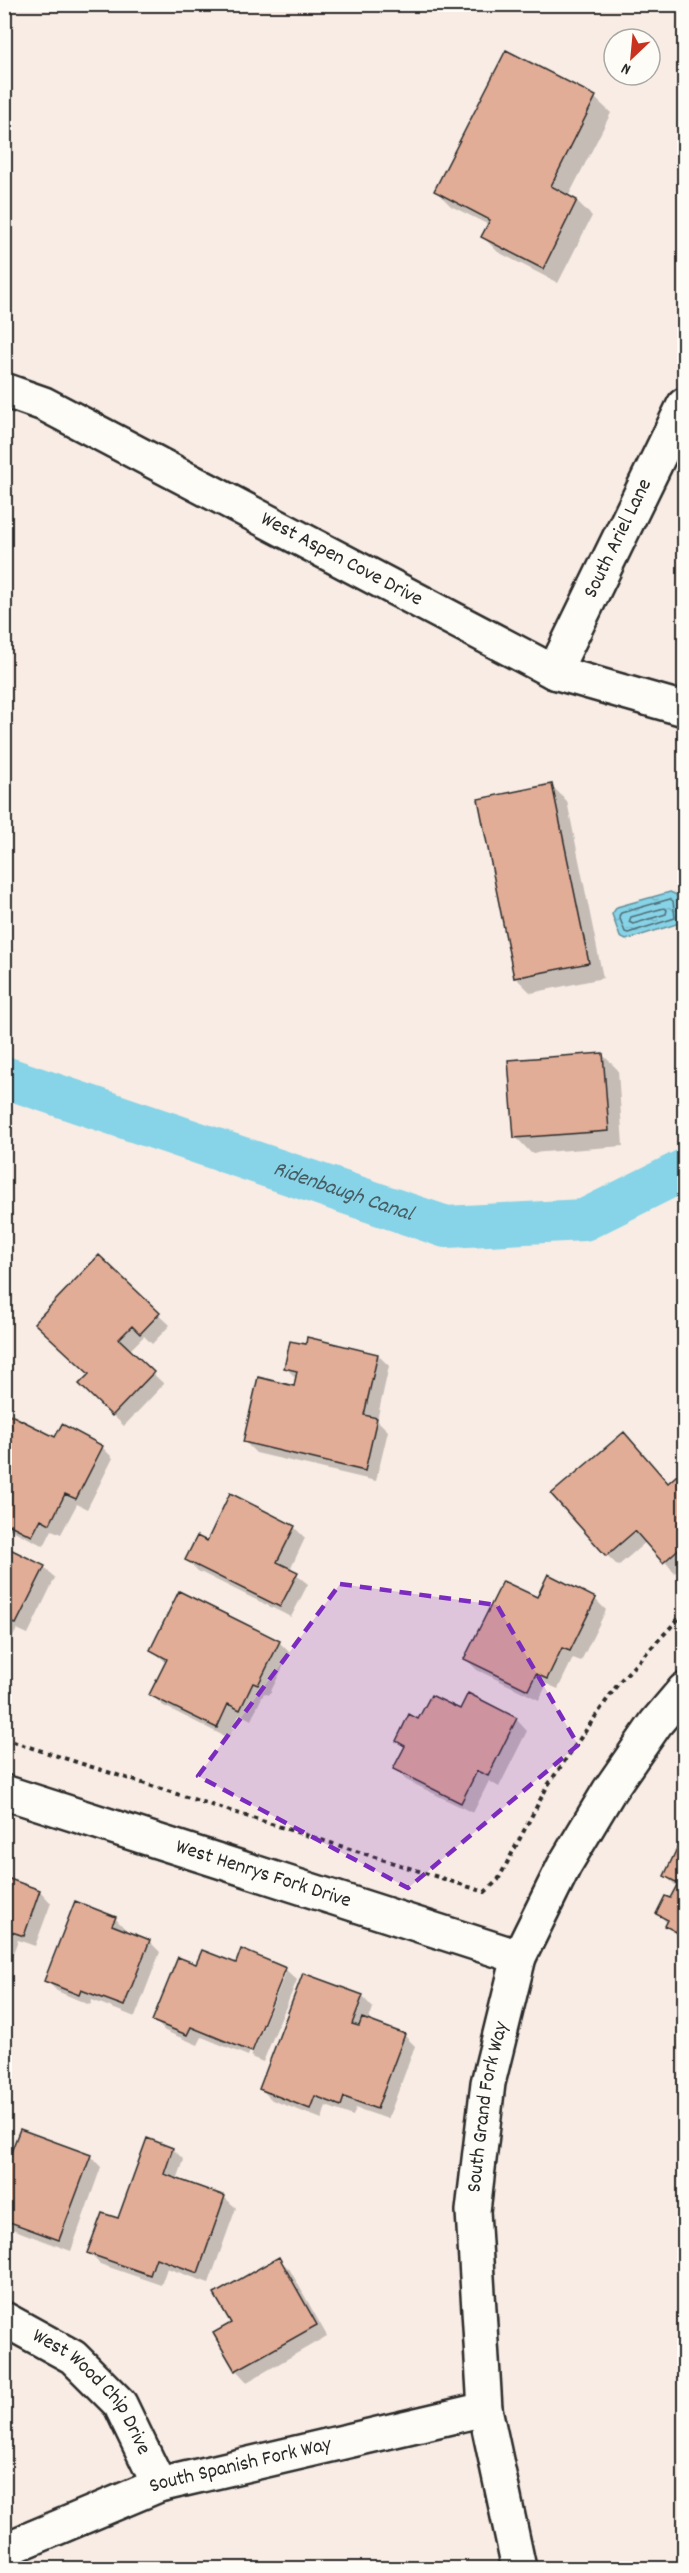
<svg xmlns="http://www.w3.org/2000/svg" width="689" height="2573" font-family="Dekko,sans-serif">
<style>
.water{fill:url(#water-ripples);stroke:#62909c;stroke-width:1.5}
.shadow{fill:#0003}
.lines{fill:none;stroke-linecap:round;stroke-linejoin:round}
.shore{stroke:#506e76;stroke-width:1.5}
.canal{stroke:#87d3e7;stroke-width:42}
.building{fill:#e2ad97;stroke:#2b2b2b;stroke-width:1.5}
.street-casing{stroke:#2b2b2b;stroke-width:38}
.path{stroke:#2b2b2b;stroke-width:4;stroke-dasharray:4.5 4.5;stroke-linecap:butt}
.street{stroke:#fdfcf7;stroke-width:33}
.marked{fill:#7b2cbf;fill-opacity:0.2;stroke:#7b2cbf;stroke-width:4.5;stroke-dasharray:12 8;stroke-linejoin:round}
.labels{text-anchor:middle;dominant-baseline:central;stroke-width:4.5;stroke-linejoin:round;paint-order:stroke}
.street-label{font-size:21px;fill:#2b2b2b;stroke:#fdfcf7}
.water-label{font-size:22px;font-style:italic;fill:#475d63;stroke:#fdfcf7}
</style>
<defs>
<pattern id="water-ripples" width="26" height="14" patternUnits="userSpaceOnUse" patternTransform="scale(1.5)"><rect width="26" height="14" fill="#87d3e7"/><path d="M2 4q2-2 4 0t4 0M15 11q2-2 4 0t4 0" fill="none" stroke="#75b5c6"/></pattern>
</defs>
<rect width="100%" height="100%" fill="#f8ece4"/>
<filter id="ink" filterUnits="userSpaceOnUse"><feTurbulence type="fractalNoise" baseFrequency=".0167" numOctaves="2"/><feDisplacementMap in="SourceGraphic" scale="12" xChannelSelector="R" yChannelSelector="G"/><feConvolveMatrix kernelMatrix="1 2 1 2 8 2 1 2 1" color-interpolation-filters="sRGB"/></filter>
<g filter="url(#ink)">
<path class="water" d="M 670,892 L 677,895 L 683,917 L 680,923 L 626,940 L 620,937 L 612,914 L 617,907 Z"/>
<path class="shadow" d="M 506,52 L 595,98 L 611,113 L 568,197 L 577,201 L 592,216 L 558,283 L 498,252 L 483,237 L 489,225 L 451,206 L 436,191 Z
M 552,786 L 567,801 L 603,978 L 531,993 L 515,977 Z
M 602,1054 L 618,1070 L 623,1146 L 531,1153 L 516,1137 Z
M 99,1258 L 170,1325 L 152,1344 L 144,1336 L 129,1351 L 164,1384 L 124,1426 L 92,1395 L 90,1375 Z
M 378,1355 L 389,1366 L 377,1420 L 388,1431 L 376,1481 L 256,1453 L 245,1442 L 295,1387 L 297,1379 L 286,1368 Z
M 6,1414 L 56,1439 L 102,1447 L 113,1458 L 87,1509 L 77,1504 L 61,1534 L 52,1530 L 44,1546 L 4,1526 Z
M 684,1471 L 684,1565 L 675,1573 L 647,1541 L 618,1566 L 607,1555 L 669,1484 Z
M 294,1527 L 305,1538 L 290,1570 L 308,1584 L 291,1617 L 198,1571 L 187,1560 L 208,1543 Z
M 4,1548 L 44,1567 L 55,1578 L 28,1634 L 17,1629 L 4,1654 Z
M 537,1599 L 595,1599 L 606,1610 L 581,1661 L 573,1658 L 558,1689 L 547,1684 L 539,1700 L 477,1670 L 466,1659 Z
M 279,1642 L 290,1653 L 269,1695 L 264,1693 L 251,1720 L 240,1714 L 228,1738 L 162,1705 L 151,1694 L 167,1663 L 151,1649 Z
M 460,1711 L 516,1719 L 527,1731 L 499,1787 L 489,1781 L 473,1813 L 406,1780 L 395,1769 L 405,1748 L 398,1741 L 419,1721 Z
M 683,1840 L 684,1841 L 684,1940 L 667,1926 L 668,1924 L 658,1913 L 671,1900 L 676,1886 L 665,1875 Z
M 4,1878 L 40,1891 L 51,1903 L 35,1946 L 18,1940 L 4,1976 Z
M 115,1918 L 126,1930 L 125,1932 L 149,1941 L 160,1952 L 135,2017 L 92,2000 L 90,2005 L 57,1991 L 46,1980 Z
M 237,1965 L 285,1969 L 297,1980 L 263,2062 L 251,2057 L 286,1972 L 283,1972 L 248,2056 L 202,2037 L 198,2045 L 165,2031 L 154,2020 L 197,1966 Z
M 362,1996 L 373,2008 L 368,2022 L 404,2035 L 415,2046 L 388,2119 L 356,2108 L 353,2116 L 326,2106 L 322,2119 L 272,2100 L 261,2089 Z
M 173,2149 L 184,2160 L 177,2180 L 224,2197 L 236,2208 L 209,2283 L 167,2268 L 161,2285 L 100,2264 L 89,2253 L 119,2220 Z
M 90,2156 L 101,2167 L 71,2251 L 4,2226 L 4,2174 Z
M 279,2259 L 290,2270 L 327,2336 L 247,2382 L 236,2370 L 233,2324 Z"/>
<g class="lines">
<path class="shore" d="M 670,899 L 673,901 L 675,918 L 628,933 L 625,932 L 619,916 L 621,913 Z
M 664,908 L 667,910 L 666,914 L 633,924 L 629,922 L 631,917 Z"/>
<path class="canal" id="s1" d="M 4,1077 L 446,1227 L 584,1220 L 684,1170"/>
</g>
<path class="building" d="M 506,50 L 596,96 L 551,186 L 577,200 L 543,269 L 481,237 L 490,220 L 434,191 Z
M 552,784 L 589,963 L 514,978 L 478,799 Z
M 603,1053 L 609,1131 L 514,1138 L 508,1060 Z
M 99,1255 L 160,1313 L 140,1334 L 132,1326 L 119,1339 L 154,1372 L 112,1416 L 79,1384 L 89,1374 L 34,1323 Z
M 307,1337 L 378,1354 L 364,1415 L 377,1418 L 365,1471 L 243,1442 L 258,1377 L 294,1386 L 297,1371 L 284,1368 L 290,1341 L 306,1344 Z
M 5,1412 L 55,1437 L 62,1424 L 103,1446 L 76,1499 L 65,1494 L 50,1524 L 41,1519 L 32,1536 L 4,1522 Z
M 624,1432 L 668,1483 L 684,1469 L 684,1544 L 663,1563 L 635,1531 L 606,1556 L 551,1494 Z
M 230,1493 L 295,1526 L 277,1562 L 298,1572 L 280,1607 L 185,1560 L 197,1536 L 207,1541 Z
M 4,1546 L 45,1566 L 16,1624 L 4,1620 Z
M 548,1574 L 596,1598 L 570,1651 L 562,1648 L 547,1679 L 536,1674 L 528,1690 L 464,1659 L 503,1581 L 537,1597 Z
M 179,1591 L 280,1641 L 258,1685 L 253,1683 L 240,1710 L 228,1704 L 217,1728 L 149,1695 L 167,1659 L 150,1650 Z
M 468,1693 L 517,1718 L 488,1776 L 477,1771 L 461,1803 L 393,1769 L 405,1746 L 396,1741 L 409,1714 L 418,1719 L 431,1695 L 460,1709 Z
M 682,1838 L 684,1840 L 684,1936 L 665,1926 L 668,1920 L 656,1914 L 665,1896 L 670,1898 L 678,1883 L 664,1876 Z
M 4,1877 L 40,1890 L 24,1936 L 6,1930 L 4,1935 Z
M 75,1901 L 116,1917 L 112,1925 L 150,1940 L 124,2006 L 81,1990 L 79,1995 L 44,1981 Z
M 241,1949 L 286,1968 L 252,2052 L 191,2027 L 187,2035 L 152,2021 L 178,1957 L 196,1964 L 202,1950 L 236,1963 Z
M 303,1973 L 363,1995 L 352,2024 L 359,2026 L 362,2018 L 405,2034 L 377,2109 L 344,2097 L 341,2106 L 315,2096 L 310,2109 L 259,2089 Z
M 20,2129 L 91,2155 L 59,2240 L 4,2220 L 4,2170 Z
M 147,2138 L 173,2148 L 164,2174 L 225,2196 L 198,2273 L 156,2258 L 150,2275 L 87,2253 L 102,2213 L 118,2218 Z
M 279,2257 L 317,2325 L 235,2371 L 213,2333 L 231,2323 L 214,2294 Z"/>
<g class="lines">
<g class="street-casing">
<g id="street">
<path id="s2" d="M 4,390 L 44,404 L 554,672 L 684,709"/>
<path id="s3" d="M 554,672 L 684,405"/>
<path id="s4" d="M 4,1792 L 519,1957"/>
<path id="s5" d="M 4,2319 L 73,2357 L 120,2404 L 159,2485"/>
<path id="s6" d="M 4,2550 L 159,2485 L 485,2409"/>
<path id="s7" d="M 519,2568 L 485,2409 L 473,2211 L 488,2083 L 519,1957 L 564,1866 L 609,1791 L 656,1723 L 684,1690"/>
</g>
</g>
<path class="path" d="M 4,1739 L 485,1892 L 498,1880 L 548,1785 L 620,1681 L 684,1613"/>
<use href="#street" class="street"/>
</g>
</g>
<path class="marked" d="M 340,1584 L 497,1605 L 578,1745 L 408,1888 L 198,1776 Z"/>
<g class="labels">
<g class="street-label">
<text stroke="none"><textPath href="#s3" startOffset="148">South Ariel Lane</textPath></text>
<text stroke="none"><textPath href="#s2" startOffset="378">West Aspen Cove Drive</textPath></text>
<text stroke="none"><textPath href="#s4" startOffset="272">West Henrys Fork Drive</textPath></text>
<text stroke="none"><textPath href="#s7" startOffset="466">South Grand Fork Way</textPath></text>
<text stroke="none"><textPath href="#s5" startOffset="117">West Wood Chip Drive</textPath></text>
<text stroke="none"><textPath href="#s6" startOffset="252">South Spanish Fork Way</textPath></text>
</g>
<g class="water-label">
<text stroke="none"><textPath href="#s1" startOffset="358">Ridenbaugh Canal</textPath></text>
</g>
</g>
<rect width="689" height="2573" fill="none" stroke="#fdfcf7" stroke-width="24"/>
<rect x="12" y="12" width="665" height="2549" fill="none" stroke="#2b2b2b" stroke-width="2" filter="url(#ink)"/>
<g transform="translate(632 57) rotate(206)"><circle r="28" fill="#fdfcf7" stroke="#a9a8a5" stroke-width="1.5"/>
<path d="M0-4.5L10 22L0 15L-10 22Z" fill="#c8321e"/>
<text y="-9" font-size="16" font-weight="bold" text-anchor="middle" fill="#2b2b2b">N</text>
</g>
</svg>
